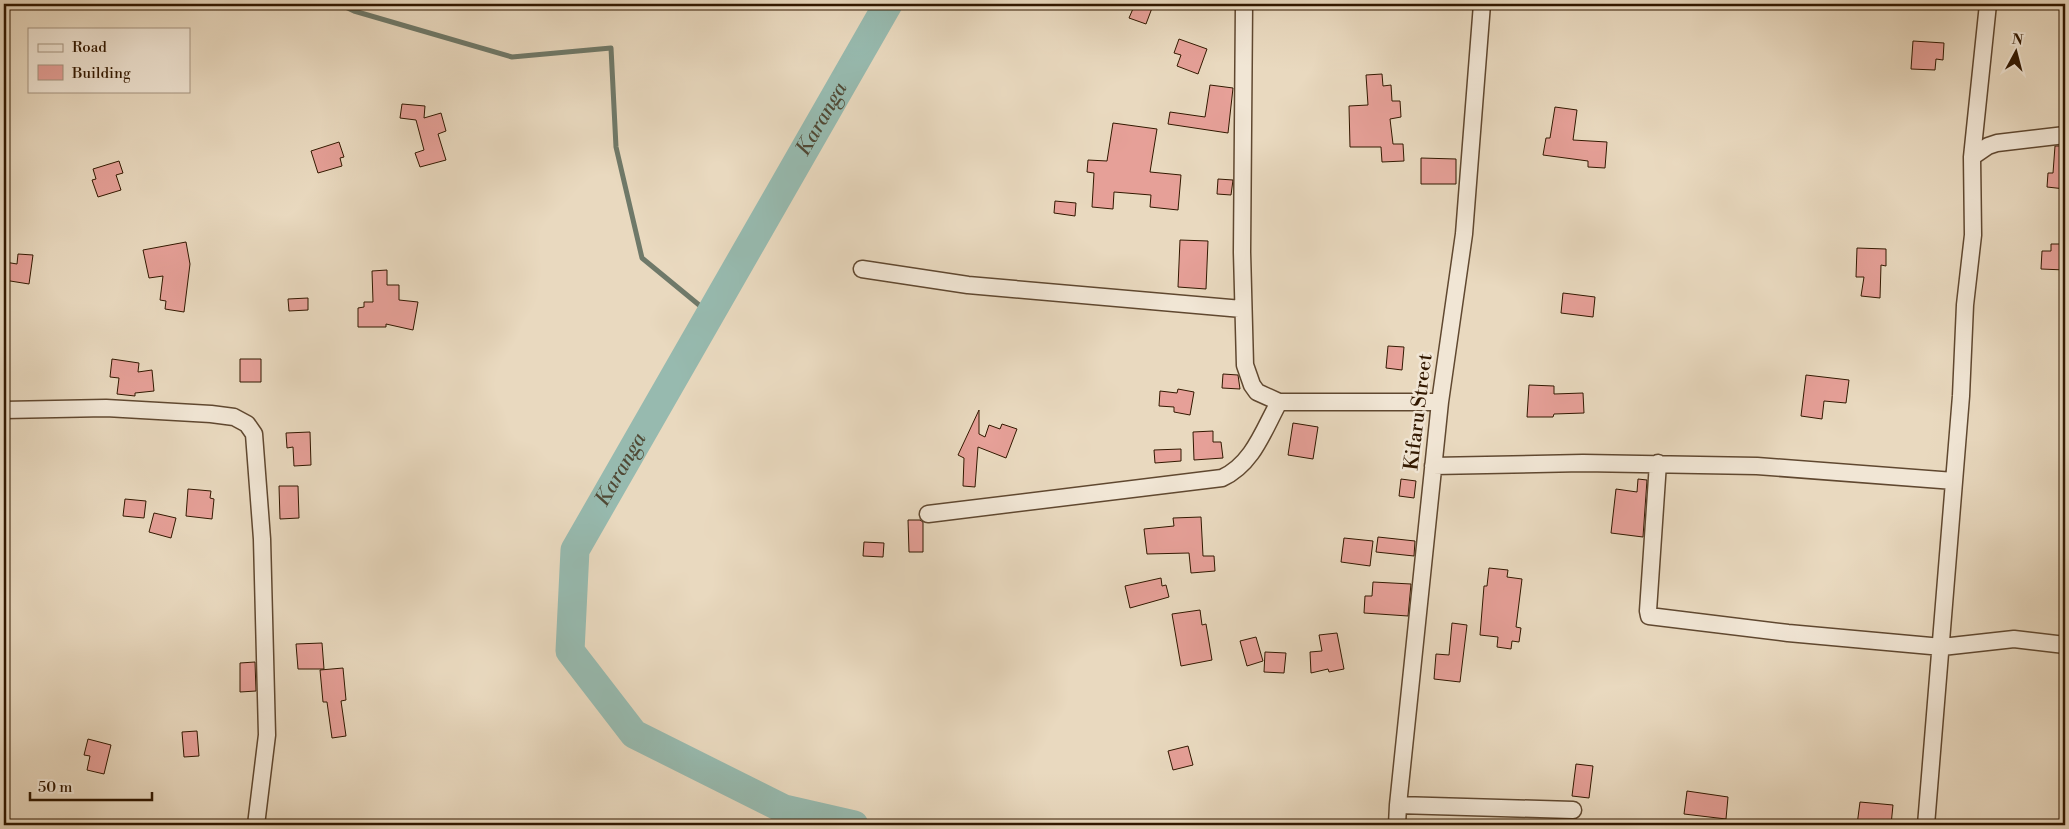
<svg xmlns="http://www.w3.org/2000/svg" width="2069" height="829" font-family="'Libre Bodoni',serif">
<style>
.lines{fill:none;stroke-linecap:round;stroke-linejoin:round}
.stream{stroke:#6f7969;stroke-width:5}
.river{stroke:#97baaf;stroke-width:29}
.building{fill:#e6a098;stroke:#321800}
.minor-casing{stroke:#604830;stroke-width:19}
.minor{stroke:#f1e6d5;stroke-width:16}
.labels{text-anchor:middle;dominant-baseline:central;stroke-width:5;stroke-linejoin:round;paint-order:stroke}
.street-label{font-size:20px;fill:#321800;stroke:#f1e6d5}
.water-label{font-size:21px;font-style:italic;fill:#504935;stroke:#f1e6d5}
</style>
<rect width="100%" height="100%" fill="#e9d9bf"/>
<filter id="stains"><feTurbulence type="fractalNoise" baseFrequency=".004" numOctaves="4"/><feColorMatrix values="0 0 0 0 .2 0 0 0 0 .09 0 0 0 0 .02 0 0 0 .5 -.17"/></filter>
<radialGradient id="worn" r=".72"><stop offset=".6" stop-color="#630" stop-opacity="0"/><stop offset="1" stop-color="#630" stop-opacity=".3"/></radialGradient>
<g class="lines">
<path class="stream" d="M 339,4 L 354,11 L 512,57 L 611,48 L 616,147 L 642,258 L 710,314"/>
<path class="river" id="s1" d="M 854,825 L 784,809 L 634,734 L 570,651 L 575,550 L 888,4"/>
</g>
<path class="building" d="M 1135,4 L 1142,4 L 1152,8 L 1146,24 L 1129,18 Z
M 1179,39 L 1207,49 L 1198,74 L 1177,66 L 1181,55 L 1174,53 Z
M 1913,41 L 1944,43 L 1943,60 L 1936,59 L 1935,70 L 1911,69 Z
M 1382,74 L 1383,86 L 1391,85 L 1392,101 L 1400,101 L 1401,117 L 1390,119 L 1393,144 L 1403,144 L 1404,161 L 1382,162 L 1381,147 L 1350,147 L 1349,106 L 1368,105 L 1366,75 Z
M 1210,85 L 1233,88 L 1228,133 L 1168,124 L 1170,112 L 1205,117 Z
M 402,104 L 425,106 L 424,118 L 441,113 L 446,131 L 438,134 L 446,160 L 420,167 L 415,153 L 424,150 L 416,120 L 400,118 Z
M 1555,107 L 1577,110 L 1573,140 L 1607,142 L 1605,168 L 1588,167 L 1588,161 L 1543,155 L 1546,138 L 1550,138 Z
M 1113,123 L 1157,129 L 1150,172 L 1181,175 L 1178,210 L 1150,207 L 1151,195 L 1114,192 L 1113,209 L 1092,207 L 1094,173 L 1087,172 L 1088,160 L 1107,161 Z
M 339,142 L 344,157 L 340,158 L 342,166 L 318,173 L 311,151 Z
M 2055,146 L 2065,146 L 2065,189 L 2047,187 L 2048,173 L 2053,173 Z
M 1421,158 L 1456,159 L 1456,184 L 1421,184 Z
M 119,161 L 123,173 L 116,175 L 121,190 L 98,197 L 92,180 L 96,179 L 93,169 Z
M 1218,179 L 1233,180 L 1231,195 L 1217,194 Z
M 1055,201 L 1076,203 L 1075,216 L 1054,213 Z
M 1180,240 L 1208,241 L 1206,289 L 1178,287 Z
M 186,242 L 190,264 L 184,312 L 165,309 L 166,301 L 160,300 L 163,276 L 149,278 L 143,250 Z
M 2051,244 L 2065,244 L 2065,270 L 2041,269 L 2042,251 L 2051,251 Z
M 1857,248 L 1886,249 L 1886,266 L 1881,265 L 1880,298 L 1861,296 L 1864,277 L 1856,277 Z
M 18,254 L 33,255 L 29,284 L 4,280 L 5,262 L 17,264 Z
M 387,270 L 387,285 L 399,285 L 399,300 L 418,302 L 413,330 L 386,324 L 386,327 L 358,327 L 358,308 L 364,307 L 364,302 L 373,302 L 372,271 Z
M 1563,293 L 1595,297 L 1593,317 L 1561,313 Z
M 308,298 L 308,310 L 289,311 L 288,299 Z
M 1388,346 L 1404,347 L 1402,370 L 1386,368 Z
M 112,359 L 139,363 L 138,372 L 152,370 L 154,391 L 135,393 L 135,396 L 117,394 L 119,378 L 110,377 Z
M 240,359 L 261,359 L 261,382 L 240,382 Z
M 1223,374 L 1238,375 L 1240,389 L 1222,388 Z
M 1806,375 L 1849,380 L 1846,403 L 1824,401 L 1822,419 L 1801,416 Z
M 1529,385 L 1554,386 L 1554,394 L 1583,393 L 1584,413 L 1554,414 L 1553,417 L 1527,417 Z
M 1178,389 L 1194,392 L 1190,415 L 1174,412 L 1174,407 L 1159,406 L 1160,391 L 1177,393 Z
M 979,410 L 979,434 L 985,437 L 989,425 L 1000,429 L 1002,424 L 1017,429 L 1006,458 L 978,447 L 975,487 L 963,486 L 964,458 L 958,455 Z
M 1293,423 L 1318,427 L 1313,459 L 1288,455 Z
M 1213,431 L 1213,442 L 1221,442 L 1223,458 L 1194,460 L 1193,432 Z
M 310,432 L 311,465 L 294,466 L 293,447 L 287,448 L 286,433 Z
M 1181,449 L 1181,461 L 1155,463 L 1154,450 Z
M 1401,479 L 1416,481 L 1414,498 L 1399,496 Z
M 1638,479 L 1647,480 L 1643,537 L 1611,533 L 1616,489 L 1637,492 Z
M 279,486 L 298,486 L 299,518 L 280,519 Z
M 188,489 L 211,491 L 210,498 L 214,499 L 212,519 L 186,516 Z
M 125,499 L 146,501 L 144,518 L 123,516 Z
M 154,513 L 176,518 L 171,538 L 149,532 Z
M 1201,517 L 1203,556 L 1214,556 L 1215,571 L 1191,573 L 1189,553 L 1147,554 L 1144,529 L 1174,526 L 1173,518 Z
M 908,520 L 920,520 L 923,522 L 923,552 L 909,552 Z
M 1378,537 L 1415,541 L 1414,556 L 1376,552 Z
M 1344,538 L 1373,541 L 1370,566 L 1341,562 Z
M 864,542 L 884,543 L 883,557 L 863,556 Z
M 1489,568 L 1508,570 L 1507,577 L 1522,579 L 1516,627 L 1521,628 L 1519,642 L 1512,641 L 1511,649 L 1497,647 L 1498,637 L 1480,635 L 1484,586 L 1487,586 Z
M 1161,578 L 1162,586 L 1166,585 L 1169,597 L 1130,608 L 1125,586 Z
M 1373,582 L 1411,584 L 1408,616 L 1364,613 L 1365,596 L 1372,596 Z
M 1200,610 L 1202,625 L 1206,624 L 1212,660 L 1181,666 L 1172,614 Z
M 1452,623 L 1467,625 L 1460,682 L 1434,679 L 1436,654 L 1449,655 Z
M 1337,633 L 1344,669 L 1329,672 L 1328,669 L 1311,673 L 1310,652 L 1322,651 L 1319,635 Z
M 1256,637 L 1263,661 L 1247,666 L 1240,641 Z
M 322,643 L 324,669 L 298,669 L 296,644 Z
M 1265,652 L 1286,653 L 1284,673 L 1264,672 Z
M 255,662 L 256,691 L 240,692 L 240,663 Z
M 343,668 L 346,700 L 341,701 L 346,736 L 332,738 L 327,702 L 323,702 L 320,670 Z
M 197,731 L 199,756 L 184,757 L 182,732 Z
M 88,739 L 111,745 L 104,774 L 87,770 L 90,756 L 84,755 Z
M 1188,746 L 1193,765 L 1173,770 L 1168,751 Z
M 1576,764 L 1593,766 L 1589,798 L 1572,796 Z
M 1687,791 L 1728,797 L 1726,819 L 1684,814 Z
M 1860,802 L 1893,805 L 1891,825 L 1857,825 Z"/>
<g class="lines">
<g class="minor-casing">
<path id="minor" d="M 1244,4 L 1242,252 L 1245,365 L 1252,385 L 1257,392 L 1279,402 L 1440,402
M 1972,157 L 1988,146 L 1997,143 L 2065,135
M 862,269 L 968,285 L 1242,309
M 4,410 L 106,408 L 211,414 L 234,417 L 247,424 L 254,434 L 262,539 L 267,735 L 256,825
M 1658,463 L 1648,611 L 1649,616 L 1788,633 L 1942,647 L 2014,639 L 2065,645
M 1433,466 L 1583,463 L 1757,466 L 1954,481
M 928,514 L 1222,478 C 1253,464 1264,429 1279,402
M 1398,805 L 1573,810
M 1397,825 L 1398,805 L 1440,402 L 1464,234 L 1482,4
M 1926,825 L 1961,396 L 1965,305 L 1973,235 L 1972,157 L 1988,4"/>
</g>
<use href="#minor" class="minor"/>
</g>
<g class="labels">
<g class="street-label">
<text transform="translate(1419 412) rotate(-83)">Kifaru Street</text>
</g>
<g class="water-label">
<text stroke="none"><textPath href="#s1" startOffset="942">Karanga</textPath></text>
<text stroke="none"><textPath href="#s1" startOffset="538">Karanga</textPath></text>
</g>
</g>
<rect width="2069" height="829" fill="none" stroke="#e9d9bf" stroke-width="20"/>
<rect x="5" y="5" width="2059" height="819" fill="none" stroke="#321800" stroke-width="2.5"/>
<rect x="10" y="10" width="2049" height="809" fill="none" stroke="#321800"/>
<rect x="28" y="28" width="162" height="65" fill="#f1e6d5" stroke="#a59480"/>
<rect x="38" y="44" width="25" height="8" fill="#f1e6d5" stroke="#a59480"/>
<text x="72" y="52" font-size="15" fill="#321800">Road</text>
<rect x="38" y="65" width="25" height="15" fill="#e6a098" stroke="#a59480"/>
<text x="72" y="78" font-size="15" fill="#321800">Building</text>
<g transform="translate(2016 52) rotate(7)" stroke="#f1e6d5" stroke-width="4" paint-order="stroke">
<path d="M0-4L9 19L0 12L-9 19Z" fill="#321800"/>
<text y="-8" font-size="14" font-weight="bold" text-anchor="middle" fill="#321800">N</text>
</g>
<path d="M30 792v8h122v-8" fill="none" stroke="#321800" stroke-width="2.5"/>
<text x="38" y="792" font-size="15" fill="#321800" stroke="#f1e6d5" stroke-width="4" paint-order="stroke">50 m</text>
<rect width="100%" height="100%" filter="url(#stains)"/>
<rect width="100%" height="100%" fill="url(#worn)"/>
</svg>
